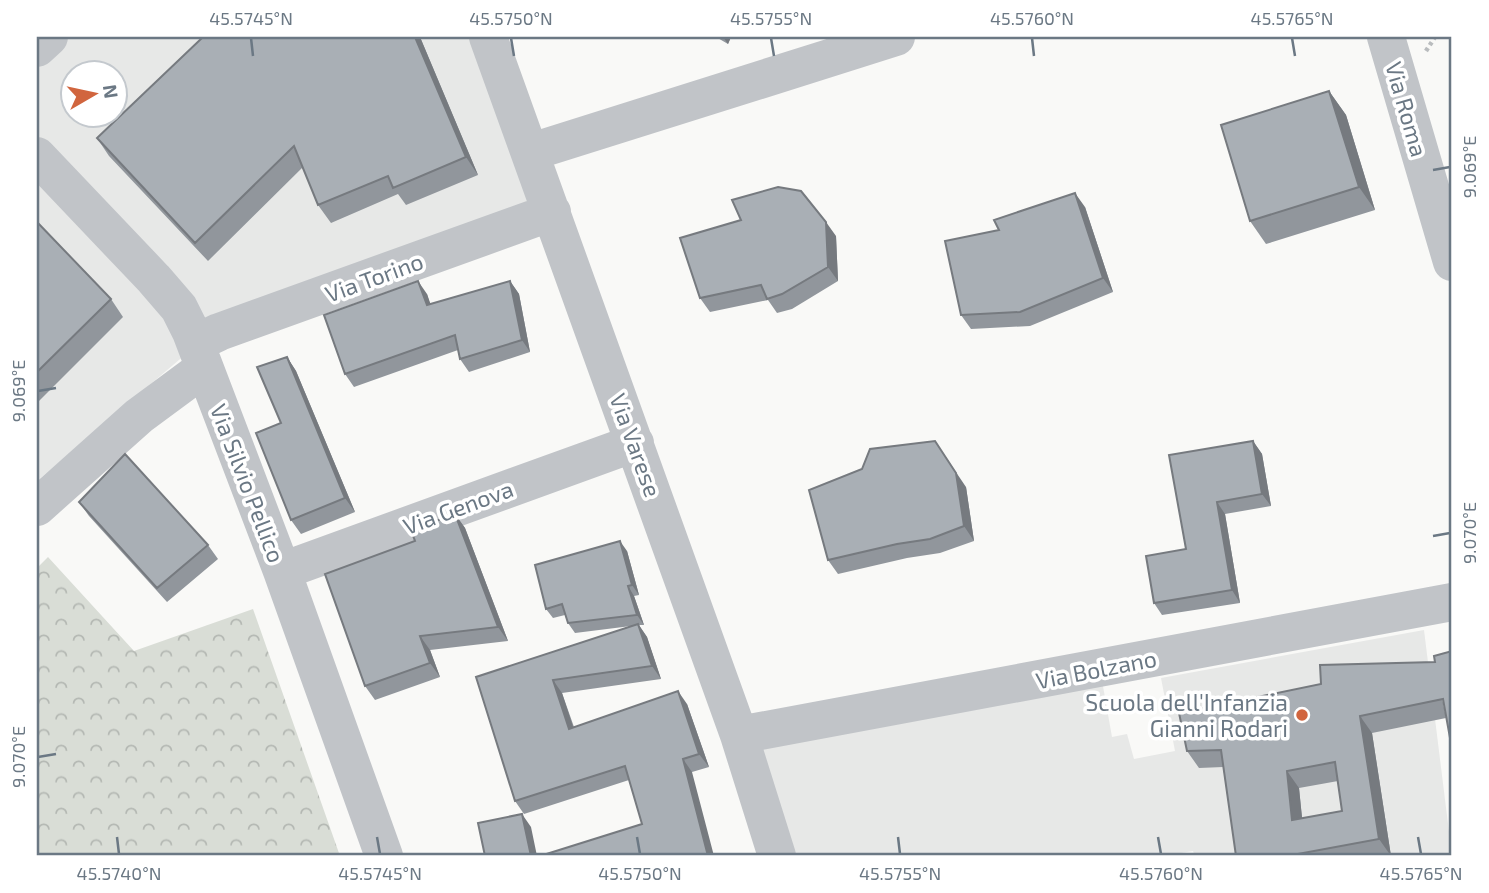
<svg xmlns="http://www.w3.org/2000/svg" width="1489" height="893" font-family="'Exo 2',sans-serif">
<style>
.built{fill:#e7e8e7;fill-rule:evenodd}
.forest{fill:url(#forest-crowns)}
.lines{fill:none;stroke-linecap:round;stroke-linejoin:round}
.path{stroke:#b9bcbe;stroke-width:4.5;stroke-dasharray:3.5 3.5;stroke-linecap:butt}
.minor{stroke:#c1c4c8;stroke-width:38}
.wall{fill:#91969c;fill-rule:evenodd}
.shaded-wall{fill:#767a7f}
.building{fill:#a9afb5;stroke:#767a7f;stroke-width:2;fill-rule:evenodd}
.ticks{fill:none;stroke:#6b7884;stroke-width:2.5}
.poi-dot{fill:#d1653e;stroke:#fff;stroke-width:2.5}
.labels{text-anchor:middle;dominant-baseline:central;stroke-width:7;stroke-linejoin:round;paint-order:stroke}
.street-label{font-size:23px;fill:#6b7884;stroke:#fff}
.poi-label{font-size:23px;fill:#6b7884;stroke:#fff;text-anchor:end}
.neatline{fill:none;stroke:#6b7884;stroke-width:2.5}
.ticks-label{font-size:18px;text-anchor:middle;fill:#6b7884}
</style>
<defs>
<pattern id="forest-crowns" width="20" height="18" patternUnits="userSpaceOnUse" patternTransform="scale(1.75)"><rect width="20" height="18" fill="#d9ddd6"/><path d="M2 6a3 3 0 1 1 6 0M12 15a3 3 0 1 1 6 0" fill="none" stroke="#b4b8b3"/></pattern>
</defs>
<rect width="100%" height="100%" fill="#f9f9f7"/>
<path class="built" d="M 37,37 L 483,37 L 543,207 L 193,348 L 37,481 ZM 74,74 L 116,74 L 116,116 L 74,116 Z
M 1424,630 L 1452,856 L 1195,856 L 1193,851 L 1163,856 L 782,856 L 746,738 L 1101,675 L 1112,737 L 1127,734 L 1134,759 L 1175,751 L 1161,678 Z"/>
<path class="forest" d="M 48,557 L 134,651 L 253,609 L 340,856 L 37,856 L 37,568 Z"/>
<g class="lines">
<path class="path" d="M 1426,51 L 1435,37"/>
<path class="minor" d="M 488,37 L 739,735 L 777,856
M 1386,37 L 1452,262
M 37,48 L 49,37
M 531,152 L 896,37
M 37,156 L 154,279 L 179,308 L 191,332 L 282,571 L 384,856
M 196,343 L 219,332 L 552,212
M 37,507 L 139,416 L 204,368
M 282,571 L 635,443
M 739,735 L 1452,602"/>
</g>
<path class="wall" d="M 420,37 L 478,175 L 406,205 L 398,194 L 331,223 L 318,205 L 303,167 L 208,261 L 109,156 L 97,138 Z
M 716,37 L 731,37 L 728,44 Z
M 1329,91 L 1346,115 L 1375,210 L 1266,244 L 1250,221 Z
M 1085,207 L 1113,292 L 1030,326 L 971,329 L 961,315 L 999,230 Z
M 37,222 L 111,299 L 123,317 L 37,403 Z
M 836,236 L 838,281 L 792,309 L 777,313 L 768,300 L 710,312 L 700,298 Z
M 510,281 L 519,294 L 530,352 L 469,372 L 460,359 L 458,350 L 354,387 L 345,374 L 427,294 L 430,304 Z
M 287,357 L 296,371 L 355,512 L 301,534 L 291,520 L 281,423 Z
M 1253,441 L 1262,454 L 1271,506 L 1225,514 L 1240,603 L 1162,615 L 1154,603 L 1186,549 Z
M 966,487 L 974,541 L 940,553 L 907,558 L 838,574 L 828,560 Z
M 79,502 L 208,545 L 218,559 L 167,602 L 89,516 Z
M 455,514 L 465,528 L 508,641 L 430,650 L 440,677 L 375,700 L 365,686 L 415,541 Z
M 627,551 L 639,595 L 634,596 L 644,625 L 639,625 L 647,637 L 661,679 L 562,693 L 574,727 L 687,704 L 709,767 L 692,772 L 642,824 L 629,780 L 524,814 L 515,801 L 476,677 L 631,626 L 575,633 L 568,623 L 565,615 L 553,618 L 546,609 Z
M 1435,662 L 1446,718 L 1372,733 L 1391,856 L 1236,856 L 1223,767 L 1199,768 L 1187,751 ZM 1338,781 L 1342,811 L 1302,818 L 1299,788 Z"/>
<path class="shaded-wall" d="M 415,37 L 420,37 L 478,175 L 466,157 Z
M 723,37 L 731,37 L 728,44 Z
M 1329,91 L 1346,115 L 1375,210 L 1359,187 Z
M 1075,193 L 1085,207 L 1113,292 L 1103,278 Z
M 826,222 L 836,236 L 838,281 L 828,267 Z
M 418,281 L 427,294 L 435,317 L 427,305 Z
M 510,281 L 519,294 L 530,352 L 522,340 Z
M 287,357 L 296,371 L 355,512 L 345,498 Z
M 935,441 L 966,487 L 974,541 L 964,526 Z
M 1253,441 L 1262,454 L 1271,506 L 1262,494 Z
M 1217,502 L 1225,514 L 1240,603 L 1232,590 Z
M 455,514 L 465,528 L 508,641 L 498,627 Z
M 620,541 L 627,551 L 639,595 L 632,585 Z
M 628,586 L 634,596 L 644,625 L 637,615 Z
M 638,624 L 647,637 L 661,679 L 652,666 Z
M 420,636 L 430,650 L 440,677 L 430,663 Z
M 553,680 L 562,693 L 578,742 L 569,729 Z
M 678,691 L 687,704 L 709,767 L 699,754 Z
M 1360,716 L 1372,733 L 1391,856 L 1379,839 Z
M 683,759 L 692,772 L 714,856 L 708,856 Z
M 1287,771 L 1299,788 L 1304,837 L 1292,820 Z
M 522,814 L 531,827 L 537,856 L 531,856 Z"/>
<path class="building" d="M 203,37 L 415,37 L 466,157 L 393,188 L 388,176 L 318,205 L 294,146 L 195,243 L 97,138 Z
M 1329,91 L 1359,187 L 1250,221 L 1221,125 Z
M 778,187 L 801,191 L 826,222 L 828,267 L 782,294 L 767,299 L 761,285 L 700,298 L 680,238 L 741,220 L 732,200 Z
M 1075,193 L 1103,278 L 1020,312 L 961,315 L 945,241 L 999,230 L 994,220 Z
M 37,222 L 111,299 L 37,372 Z
M 418,281 L 427,305 L 510,281 L 522,340 L 460,359 L 455,335 L 345,374 L 324,315 Z
M 287,357 L 345,498 L 291,520 L 256,433 L 281,423 L 257,367 Z
M 935,441 L 956,473 L 964,526 L 930,539 L 897,544 L 828,560 L 809,490 L 862,469 L 870,449 Z
M 1253,441 L 1262,494 L 1217,502 L 1232,590 L 1154,603 L 1146,556 L 1186,549 L 1169,455 Z
M 125,454 L 208,545 L 157,588 L 79,502 Z
M 455,514 L 498,627 L 420,636 L 430,663 L 365,686 L 325,574 L 415,541 L 411,530 Z
M 620,541 L 632,585 L 628,586 L 637,615 L 568,623 L 562,604 L 546,609 L 535,565 Z
M 638,624 L 652,666 L 553,680 L 569,729 L 678,691 L 699,754 L 683,759 L 708,856 L 540,856 L 642,824 L 625,766 L 515,801 L 476,677 Z
M 1452,651 L 1452,749 L 1443,699 L 1360,716 L 1379,839 L 1287,856 L 1236,856 L 1221,750 L 1187,751 L 1179,713 L 1321,684 L 1320,665 L 1435,662 L 1434,656 ZM 1335,762 L 1342,811 L 1292,820 L 1287,771 Z
M 522,814 L 531,856 L 485,856 L 478,823 Z"/>
<path class="ticks" d="M 251,38 L 253,56M 511,38 L 514,56M 771,38 L 774,56M 1032,38 L 1034,56M 1292,38 L 1295,56M 1433,170 L 1450,167M 38,391 L 56,388M 1433,536 L 1450,533M 38,757 L 56,754M 117,837 L 119,854M 377,837 L 380,854M 637,837 L 640,854M 898,837 L 900,854M 1158,837 L 1161,854M 1418,837 L 1421,854"/>
<circle class="poi-dot" cx="1302" cy="715" r="7"/>
<g class="labels">
<g class="street-label">
<text transform="translate(1407 109) rotate(74)">Via Roma</text>
<text transform="translate(374 277) rotate(-20)">Via Torino</text>
<text transform="translate(636 445) rotate(70)">Via Varese</text>
<text transform="translate(248 483) rotate(69)">Via Silvio Pellico</text>
<text transform="translate(458 507) rotate(-20)">Via Genova</text>
<text transform="translate(1096 669) rotate(-11)">Via Bolzano</text>
</g>
<g class="poi-label">
<text x="1288" y="702">Scuola dell'Infanzia<tspan x="1288" dy="26">Gianni Rodari</tspan></text>
</g>
</g>
<rect width="1489" height="893" fill="none" stroke="#ffffff" stroke-width="77"/>
<g transform="translate(94 94) rotate(81)"><circle r="33" fill="#ffffff" stroke="#c4c9ce" stroke-width="2"/>
<path d="M0-5L12 26L0 18L-12 26Z" fill="#d1653e"/>
<text y="-10" font-size="19" font-weight="bold" text-anchor="middle" fill="#6b7884">N</text>
</g>
<rect x="38" y="38" width="1412" height="816" class="neatline"/>
<g class="ticks-label">
<text x="251" y="25">45.5745°N</text>
<text x="511" y="25">45.5750°N</text>
<text x="771" y="25">45.5755°N</text>
<text x="1032" y="25">45.5760°N</text>
<text x="1292" y="25">45.5765°N</text>
<text transform="translate(1470 167) rotate(-90)" y="6">9.069°E</text>
<text transform="translate(19 391) rotate(-90)" y="6">9.069°E</text>
<text transform="translate(1470 533) rotate(-90)" y="6">9.070°E</text>
<text transform="translate(19 757) rotate(-90)" y="6">9.070°E</text>
<text x="119" y="880">45.5740°N</text>
<text x="380" y="880">45.5745°N</text>
<text x="640" y="880">45.5750°N</text>
<text x="900" y="880">45.5755°N</text>
<text x="1161" y="880">45.5760°N</text>
<text x="1421" y="880">45.5765°N</text>
</g>
</svg>
